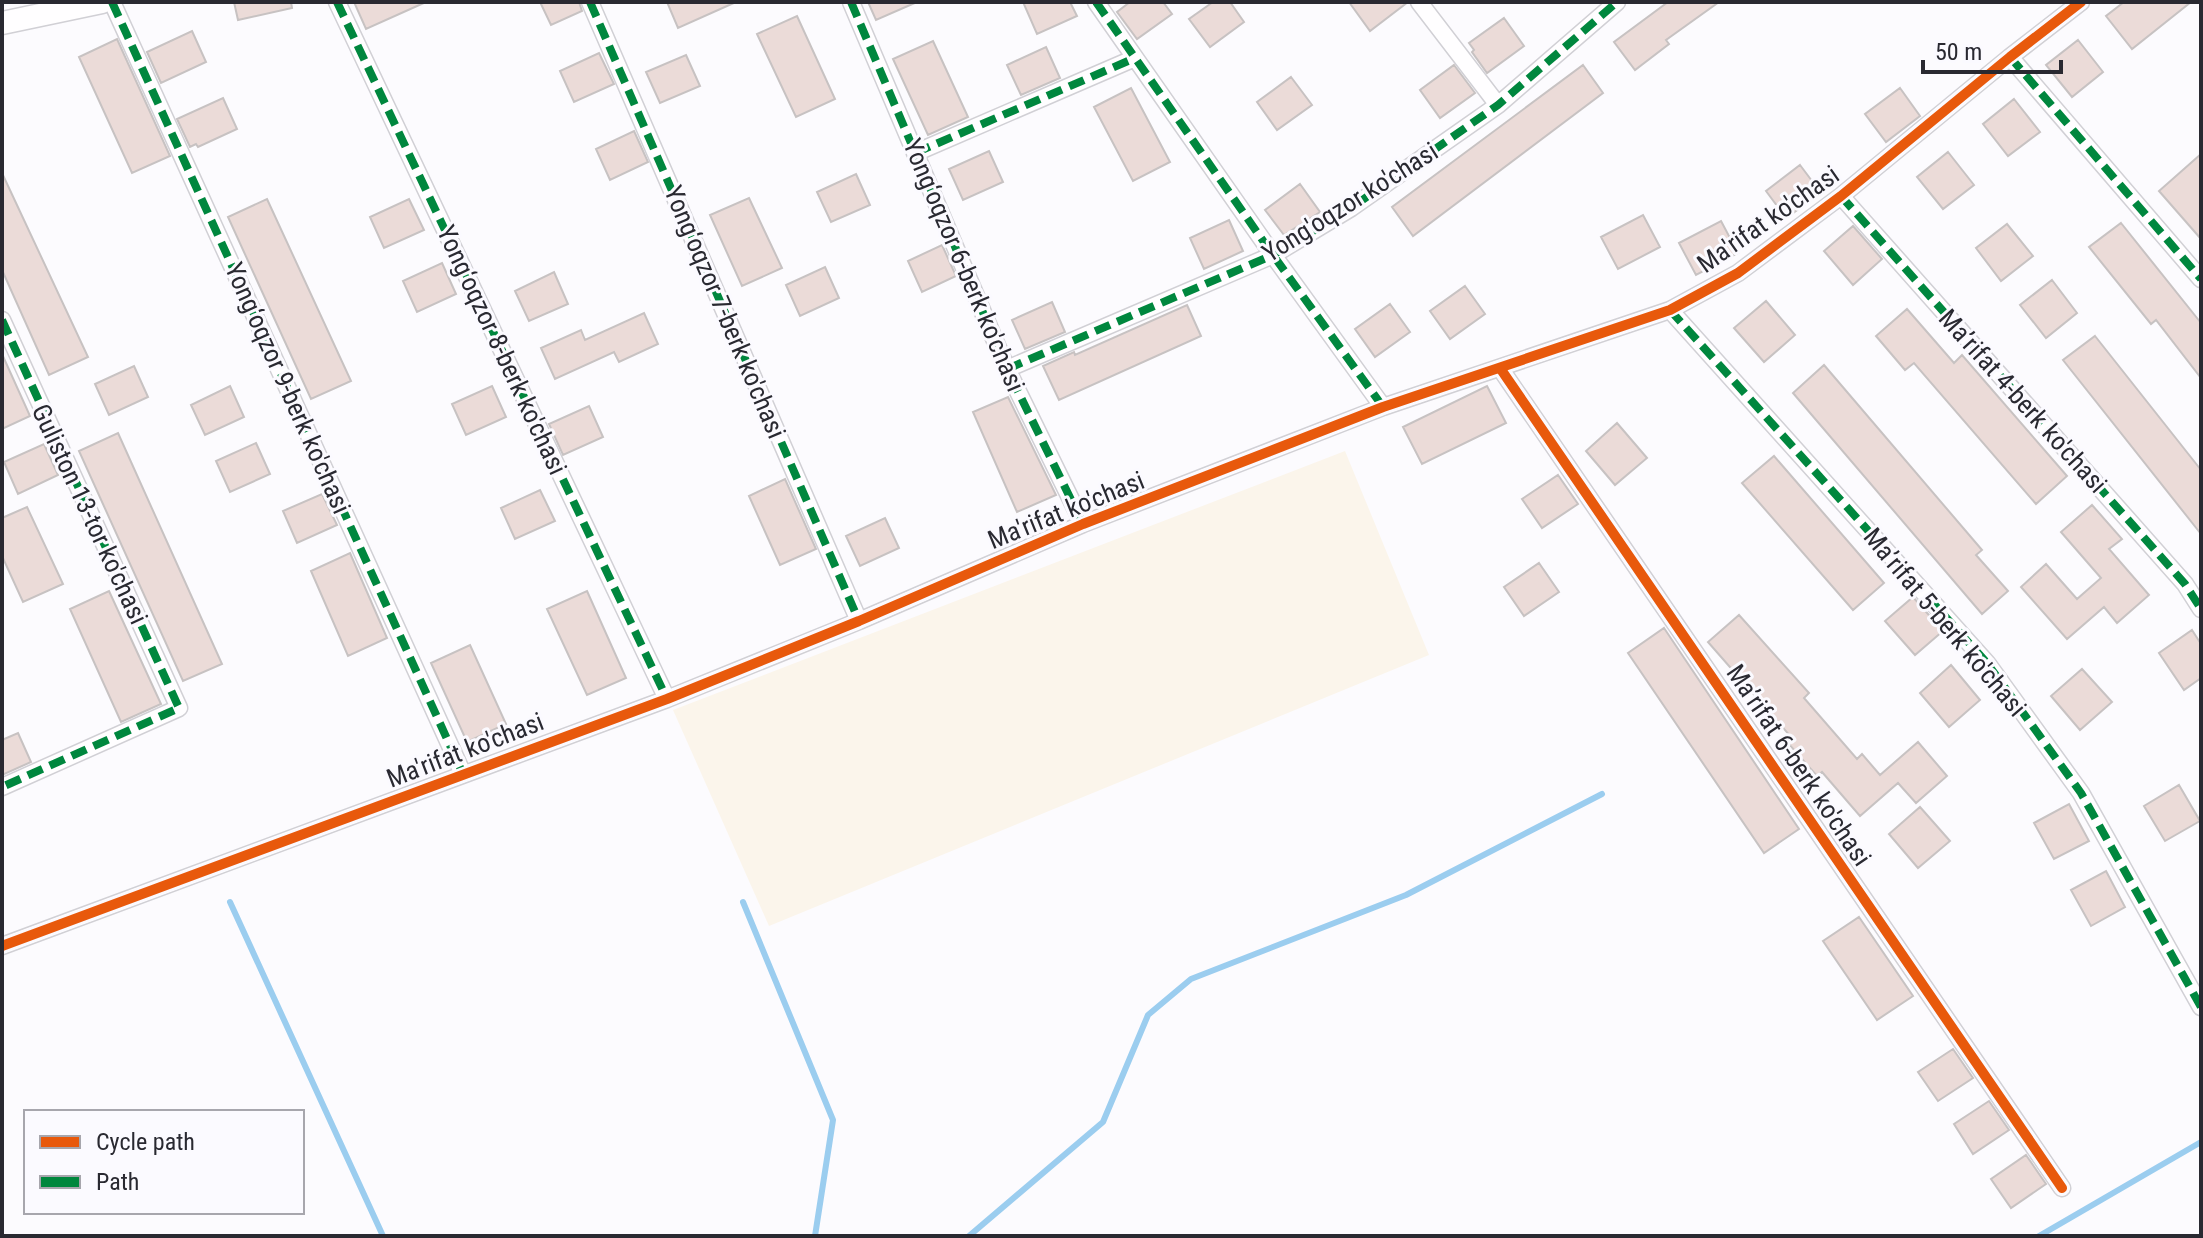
<svg xmlns="http://www.w3.org/2000/svg" width="2203" height="1238" font-family="'Roboto Condensed',sans-serif">
<style>
.commercial{fill:#fbf5eb}
.lines{fill:none;stroke-linecap:round;stroke-linejoin:round}
.stream{stroke:#9bcdef;stroke-width:6}
.building{fill:#ebdbd8;stroke:#c7c2c2;stroke-width:2}
.street-casing{stroke:#d1d0d5;stroke-width:19}
.secondary-casing{stroke:#d1d0d5;stroke-width:25}
.street{stroke:#fffeff;stroke-width:16}
.secondary{stroke:#fffeff;stroke-width:22}
.quiet{stroke:#00873e;stroke-width:8;stroke-dasharray:16 8;stroke-linecap:butt}
.cycleway-casing{stroke:#fbfaff;stroke-width:15}
.cycleway{stroke:#e8590c;stroke-width:10}
.labels{text-anchor:middle;dominant-baseline:central;stroke-width:6;stroke-linejoin:round;paint-order:stroke}
.street-label{font-size:26px;fill:#292931;stroke:#fbfaff}
</style>
<rect width="100%" height="100%" fill="#fcfbfe"/>
<path class="commercial" d="M 1345,451 L 1429,655 L 769,926 L 673,710 Z"/>
<g class="lines">
<path class="stream" d="M 230,902 L 383,1236
M 743,902 L 833,1120 L 815,1236
M 969,1236 L 1103,1122 L 1148,1015 L 1191,979 L 1406,895 L 1602,794
M 2039,1236 L 2201,1142"/>
</g>
<path class="building" d="M 234,2 L 291,2 L 292,8 L 238,20 Z
M 354,2 L 426,2 L 366,29 Z
M 540,2 L 579,2 L 582,11 L 551,25 Z
M 667,2 L 736,2 L 678,28 Z
M 868,2 L 917,2 L 876,20 Z
M 1023,2 L 1070,2 L 1077,16 L 1037,34 Z
M 1130,2 L 1163,2 L 1172,14 L 1137,39 L 1117,12 Z
M 1213,2 L 1230,2 L 1244,22 L 1210,47 L 1189,19 Z
M 1349,2 L 1408,2 L 1370,31 Z
M 1668,2 L 1719,2 L 1666,40 L 1669,44 L 1635,70 L 1614,42 Z
M 2124,2 L 2191,2 L 2132,49 L 2106,16 Z
M 797,16 L 835,99 L 796,117 L 757,34 Z
M 1504,18 L 1524,46 L 1487,73 L 1472,52 L 1474,50 L 1469,43 Z
M 192,31 L 206,62 L 161,83 L 147,52 Z
M 117,39 L 170,156 L 132,173 L 79,57 Z
M 2078,40 L 2103,72 L 2072,97 L 2046,65 Z
M 933,41 L 968,117 L 928,135 L 893,59 Z
M 1046,47 L 1060,78 L 1021,95 L 1007,65 Z
M 599,53 L 614,84 L 574,102 L 560,71 Z
M 686,55 L 700,86 L 660,103 L 646,72 Z
M 1454,65 L 1475,93 L 1440,118 L 1420,90 Z
M 1583,65 L 1603,93 L 1413,236 L 1392,207 Z
M 1291,77 L 1312,105 L 1277,130 L 1257,102 Z
M 1131,88 L 1170,162 L 1133,181 L 1094,107 Z
M 1900,88 L 1920,116 L 1886,142 L 1865,114 Z
M 223,98 L 237,129 L 198,147 L 196,144 L 190,147 L 177,119 Z
M 2014,99 L 2040,132 L 2008,156 L 1983,124 Z
M 634,131 L 648,162 L 610,180 L 596,149 Z
M 989,151 L 1003,182 L 963,200 L 949,169 Z
M 1948,152 L 1974,185 L 1943,209 L 1917,177 Z
M 2201,154 L 2201,239 L 2159,191 Z
M 1800,165 L 1821,193 L 1786,218 L 1766,191 Z
M 2,173 L 88,357 L 49,375 L 2,270 Z
M 856,174 L 870,205 L 831,222 L 817,192 Z
M 1300,184 L 1320,212 L 1284,235 L 1265,210 Z
M 749,198 L 782,268 L 742,286 L 710,215 Z
M 267,199 L 351,381 L 311,399 L 228,217 Z
M 409,199 L 424,230 L 384,248 L 370,217 Z
M 1643,215 L 1660,247 L 1618,269 L 1601,237 Z
M 1229,220 L 1243,251 L 1204,269 L 1190,238 Z
M 1721,221 L 1738,253 L 1696,275 L 1679,243 Z
M 2121,223 L 2201,323 L 2201,378 L 2156,320 L 2151,324 L 2089,247 Z
M 2007,224 L 2033,256 L 2001,281 L 1976,248 Z
M 1853,226 L 1882,259 L 1853,285 L 1824,251 Z
M 942,245 L 956,276 L 922,292 L 908,261 Z
M 442,263 L 456,294 L 417,312 L 403,281 Z
M 825,267 L 839,298 L 800,316 L 786,285 Z
M 554,272 L 568,304 L 529,321 L 515,291 Z
M 2052,280 L 2077,313 L 2046,338 L 2020,305 Z
M 1465,286 L 1485,314 L 1450,339 L 1430,311 Z
M 1766,301 L 1795,335 L 1764,362 L 1734,328 Z
M 1052,302 L 1065,332 L 1025,349 L 1012,320 Z
M 1390,304 L 1410,332 L 1375,357 L 1355,329 Z
M 1187,305 L 1201,336 L 1059,400 L 1043,366 L 1074,352 L 1075,355 Z
M 1907,309 L 1954,363 L 1962,355 L 2067,476 L 2036,504 L 1914,363 L 1905,370 L 1876,336 Z
M 644,313 L 658,344 L 619,362 L 614,352 L 555,379 L 541,348 L 581,330 L 585,340 Z
M 2095,336 L 2201,470 L 2201,534 L 2063,360 Z
M 2,354 L 30,416 L 2,429 Z
M 1824,365 L 1982,550 L 1976,555 L 2008,591 L 1982,614 L 1793,393 Z
M 134,366 L 148,397 L 109,415 L 95,384 Z
M 230,386 L 244,417 L 205,435 L 191,405 Z
M 492,386 L 506,417 L 466,435 L 452,404 Z
M 1487,386 L 1506,423 L 1422,464 L 1403,427 Z
M 1008,397 L 1056,495 L 1017,512 L 973,412 Z
M 589,406 L 603,437 L 563,455 L 549,424 Z
M 1617,423 L 1647,458 L 1615,485 L 1586,451 Z
M 118,433 L 222,664 L 183,681 L 79,451 Z
M 256,443 L 270,474 L 230,492 L 216,461 Z
M 44,444 L 58,475 L 18,494 L 4,462 Z
M 1774,456 L 1884,583 L 1853,610 L 1742,483 Z
M 1558,475 L 1578,504 L 1542,528 L 1522,499 Z
M 785,479 L 816,549 L 780,565 L 749,496 Z
M 540,490 L 555,521 L 515,539 L 501,508 Z
M 322,494 L 337,525 L 297,543 L 283,511 Z
M 2092,505 L 2122,539 L 2109,549 L 2149,595 L 2117,623 L 2104,607 L 2067,639 L 2021,587 L 2046,564 L 2077,599 L 2101,578 L 2061,532 Z
M 27,507 L 63,584 L 23,602 L 2,556 L 2,518 Z
M 885,518 L 899,548 L 860,566 L 846,536 Z
M 350,553 L 387,638 L 348,656 L 311,571 Z
M 1539,563 L 1559,592 L 1524,616 L 1504,587 Z
M 109,591 L 161,704 L 121,722 L 70,609 Z
M 587,591 L 626,678 L 587,695 L 547,609 Z
M 1913,597 L 1943,631 L 1915,655 L 1885,621 Z
M 1739,615 L 1809,693 L 1804,698 L 1857,759 L 1862,754 L 1880,775 L 1918,742 L 1947,776 L 1916,803 L 1898,783 L 1860,816 L 1822,772 L 1817,776 L 1787,742 L 1792,738 L 1708,642 Z
M 1664,628 L 1799,829 L 1764,853 L 1628,653 Z
M 2192,630 L 2201,644 L 2201,678 L 2184,690 L 2159,653 Z
M 470,645 L 506,724 L 467,742 L 431,663 Z
M 1951,665 L 1980,700 L 1949,727 L 1920,693 Z
M 2082,669 L 2112,702 L 2080,730 L 2051,696 Z
M 18,733 L 31,762 L 2,775 L 2,740 Z
M 2179,785 L 2200,821 L 2165,841 L 2144,806 Z
M 2069,804 L 2089,841 L 2054,859 L 2034,823 Z
M 1920,807 L 1950,841 L 1918,868 L 1889,834 Z
M 2106,871 L 2125,907 L 2091,926 L 2071,890 Z
M 1859,917 L 1913,996 L 1877,1020 L 1823,941 Z
M 1953,1049 L 1973,1078 L 1938,1101 L 1918,1072 Z
M 1989,1101 L 2009,1130 L 1973,1154 L 1954,1124 Z
M 2026,1155 L 2046,1184 L 2011,1208 L 1991,1179 Z"/>
<g class="lines">
<g class="street-casing">
<path id="street" d="M 112,2 L 463,774
M 337,2 L 667,699
M 590,2 L 859,621
M 851,2 L 1007,369 L 1083,524
M 1096,2 L 1273,255 L 1383,407
M 1419,2 L 1498,105
M 2010,57 L 2201,279
M 915,153 L 1135,58
M 1841,196 L 2185,584 L 2201,609
M 1670,310 L 1987,663 L 2081,793 L 2201,1007
M 2,320 L 179,708 L 2,787
M 1500,368 L 2062,1188
M 1007,369 L 1273,255 L 1351,208 L 1498,105 L 1617,2
M 2,946 L 667,699 L 859,621 L 1083,524 L 1383,407 L 1670,310 L 1738,273 L 1841,196 L 2010,57 L 2081,2"/>
</g>
<g class="secondary-casing">
<path id="secondary" d="M 2,23 L 102,2"/>
</g>
<use href="#street" class="street"/>
<use href="#secondary" class="secondary"/>
<path class="quiet" d="M 112,2 L 463,774
M 337,2 L 667,699
M 590,2 L 859,621
M 851,2 L 1007,369 L 1083,524
M 1096,2 L 1273,255 L 1383,407
M 2010,57 L 2201,279
M 915,153 L 1135,58
M 1841,196 L 2185,584 L 2201,609
M 1670,310 L 1987,663 L 2081,793 L 2201,1007
M 2,320 L 179,708 L 2,787
M 1007,369 L 1273,255 L 1351,208 L 1498,105 L 1617,2"/>
<g class="cycleway-casing">
<path id="cycleway" d="M 1500,368 L 2062,1188
M 2,946 L 667,699 L 859,621 L 1083,524 L 1383,407 L 1670,310 L 1738,273 L 1841,196 L 2010,57 L 2081,2"/>
</g>
<use href="#cycleway" class="cycleway"/>
</g>
<g class="labels">
<g class="street-label">
<text transform="translate(1350 202) rotate(-32)">Yong'oqzor ko'chasi</text>
<text transform="translate(1768 219) rotate(-35)">Ma'rifat ko'chasi</text>
<text transform="translate(964 265) rotate(67)">Yong‘oqzor 6-berk ko'chasi</text>
<text transform="translate(725 312) rotate(67)">Yong‘oqzor 7-berk ko'chasi</text>
<text transform="translate(502 350) rotate(65)">Yong‘oqzor 8-berk ko'chasi</text>
<text transform="translate(288 388) rotate(66)">Yong‘oqzor 9-berk ko'chasi</text>
<text transform="translate(2023 401) rotate(48)">Ma’rifat 4-berk ko'chasi</text>
<text transform="translate(1066 510) rotate(-22)">Ma'rifat ko'chasi</text>
<text transform="translate(90 514) rotate(65)">Guliston 13-tor ko'chasi</text>
<text transform="translate(1945 622) rotate(50)">Ma’rifat 5-berk ko'chasi</text>
<text transform="translate(465 750) rotate(-21)">Ma'rifat ko'chasi</text>
<text transform="translate(1799 765) rotate(56)">Ma’rifat 6-berk ko'chasi</text>
</g>
</g>
<rect width="2203" height="1238" fill="none" stroke="#292931" stroke-width="8"/>
<rect x="24" y="1110" width="280" height="104" fill="#fbfaff" stroke="#a7a6ad" stroke-width="2"/>
<rect x="40" y="1136" width="40" height="12" fill="#e8590c" stroke="#a7a6ad" stroke-width="2"/>
<text x="96" y="1150" font-size="24" fill="#292931">Cycle path</text>
<rect x="40" y="1176" width="40" height="12" fill="#00873e" stroke="#a7a6ad" stroke-width="2"/>
<text x="96" y="1190" font-size="24" fill="#292931">Path</text>
<path d="M1923 60v12h138v-12" fill="none" stroke="#292931" stroke-width="4"/>
<text x="1935" y="60" font-size="24" fill="#292931" stroke="#fbfaff" stroke-width="6" paint-order="stroke">50 m</text>
</svg>
